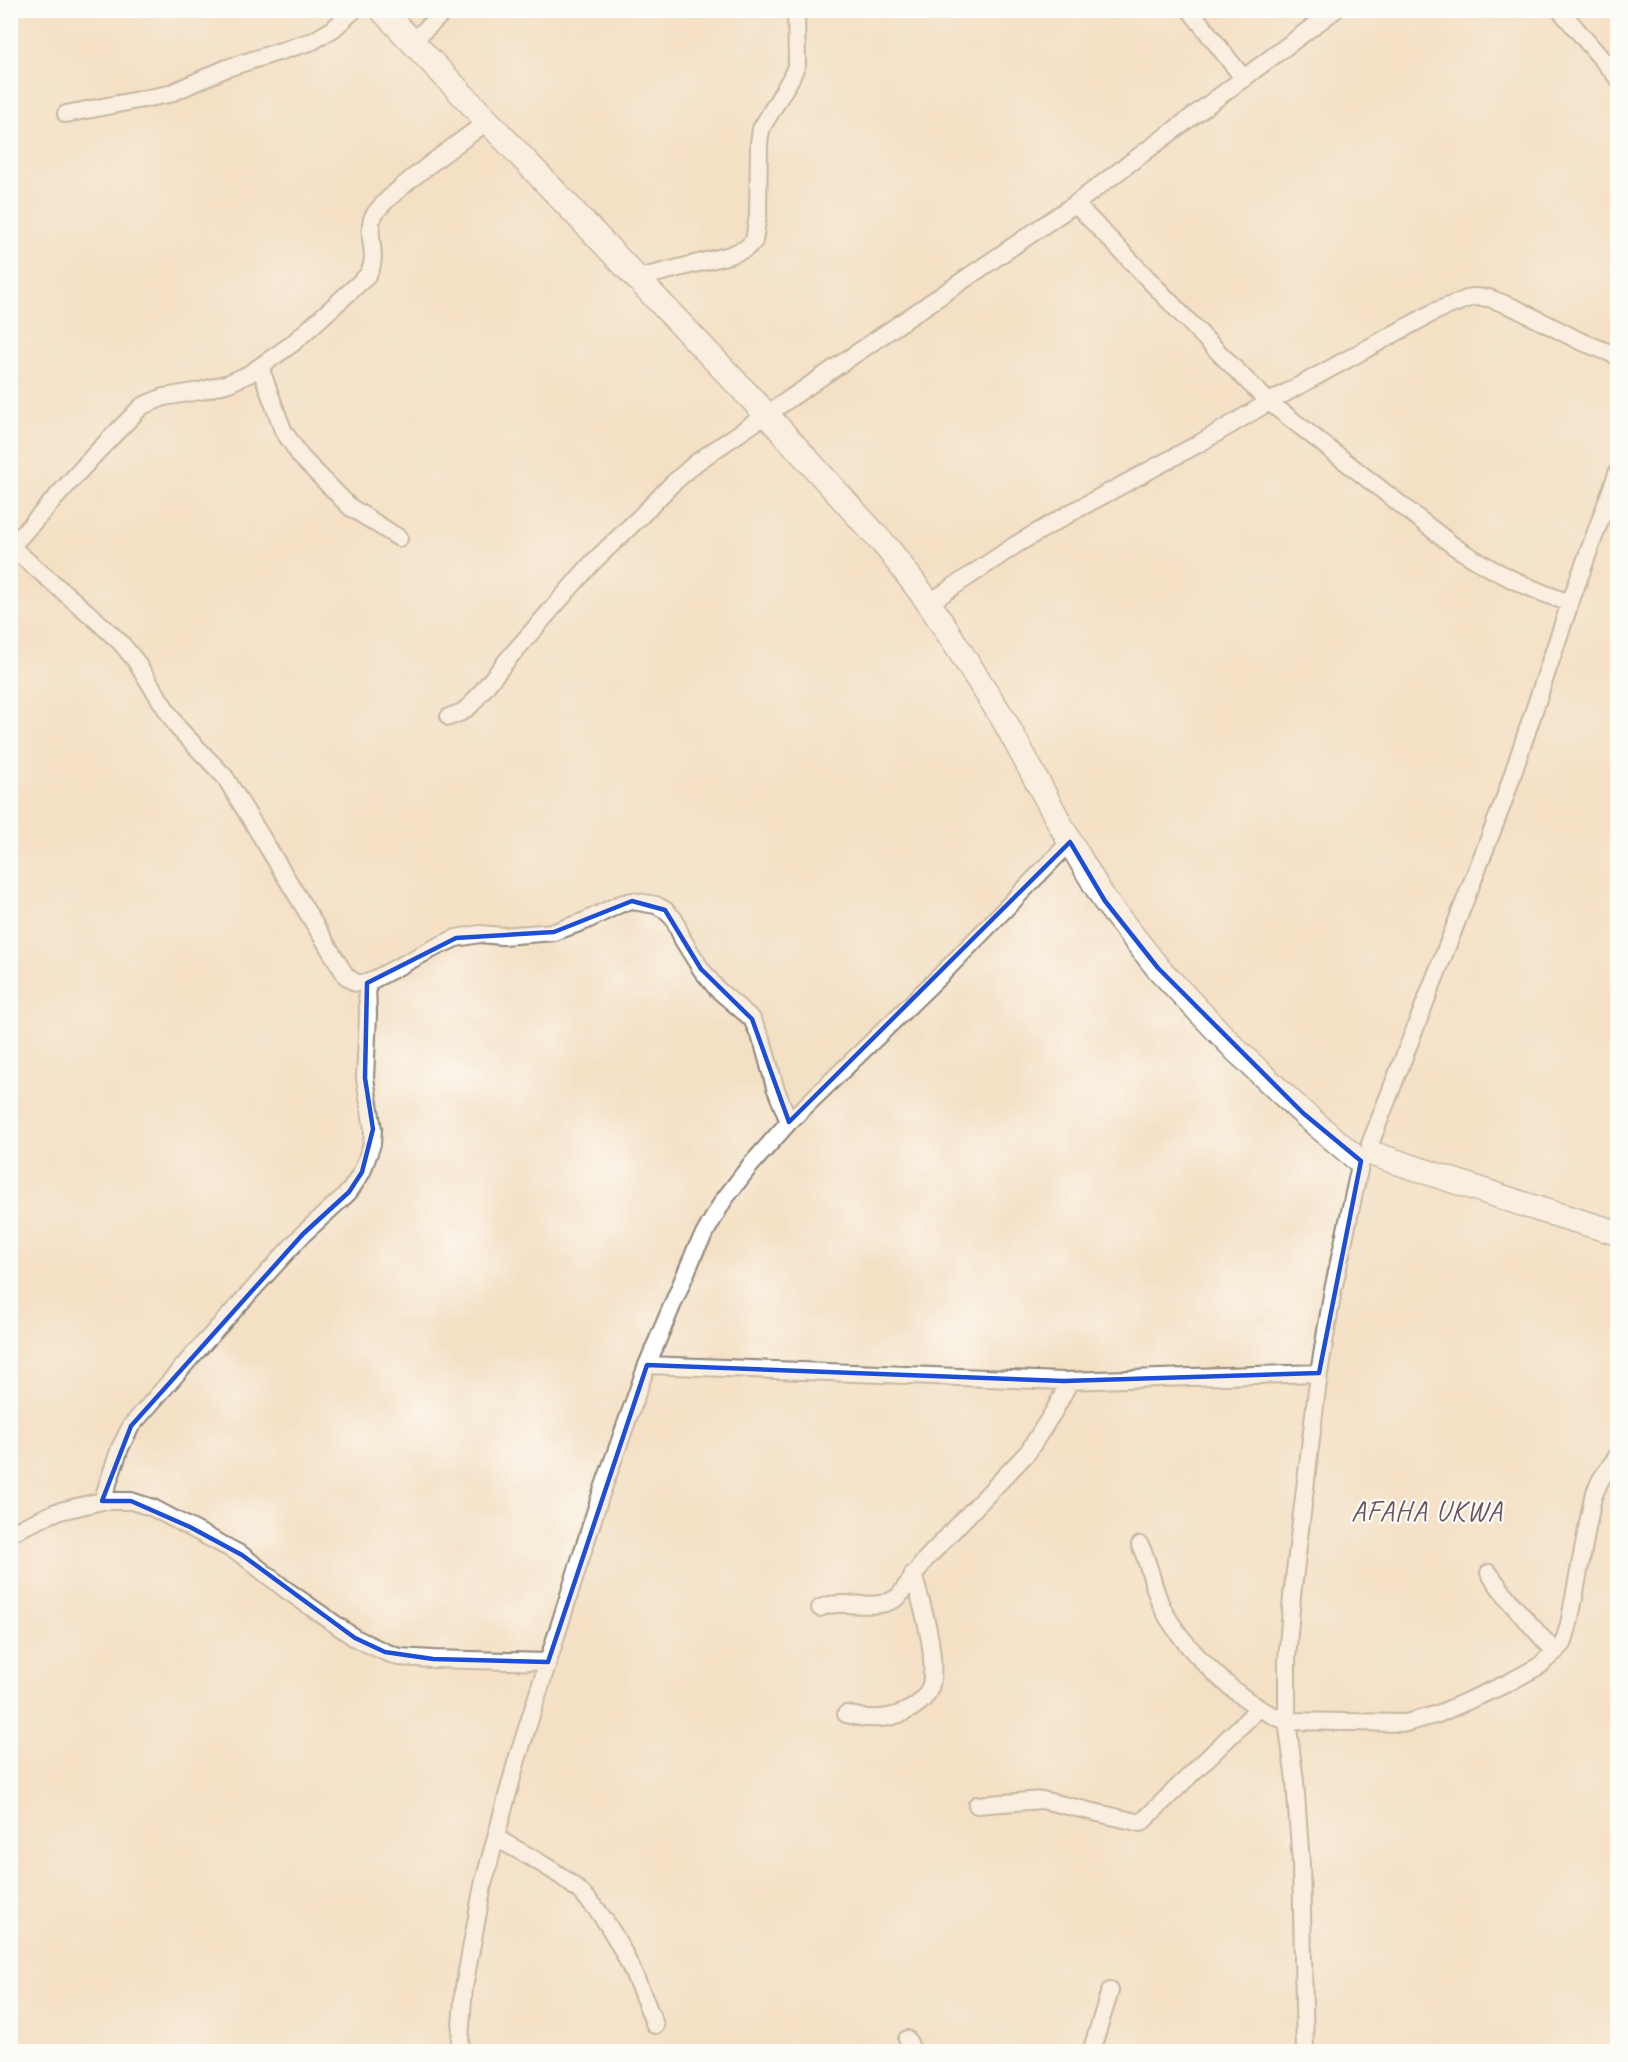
<svg xmlns="http://www.w3.org/2000/svg" width="1628" height="2062" font-family="Caveat,sans-serif">
<style>
.lines{fill:none;stroke-linecap:round;stroke-linejoin:round}
.street-casing{stroke:#908678;stroke-width:20}
.secondary-casing{stroke:#908678;stroke-width:27}
.street{stroke:#fff;stroke-width:16}
.secondary{stroke:#fff;stroke-width:24}
.marked{fill:none;stroke:#1d4ed8;stroke-width:4.5;stroke-linejoin:round}
.labels{text-anchor:middle;dominant-baseline:central;stroke-width:4.5;stroke-linejoin:round;paint-order:stroke}
.quarter-label{font-size:28px;letter-spacing:1.5px;fill:#6d5361;stroke:#fdfcf7}
</style>
<rect width="100%" height="100%" fill="#fdfcf7"/>
<filter id="ink" filterUnits="userSpaceOnUse"><feTurbulence type="fractalNoise" baseFrequency=".0167" numOctaves="2"/><feDisplacementMap in="SourceGraphic" scale="12" xChannelSelector="R" yChannelSelector="G"/><feConvolveMatrix kernelMatrix="1 2 1 2 8 2 1 2 1" color-interpolation-filters="sRGB"/></filter>
<filter id="wash" filterUnits="userSpaceOnUse"><feTurbulence type="fractalNoise" baseFrequency=".008" numOctaves="4" result="noise"/><feDisplacementMap in="SourceGraphic" scale="24" xChannelSelector="R" yChannelSelector="G"/><feGaussianBlur stdDeviation="1.35" result="paint"/><feColorMatrix in="noise" values="0 0 0 0 0 0 0 0 0 0 0 0 0 0 0 0 0 1.4 0 .05"/><feComposite in="paint" operator="in"/></filter>
<g filter="url(#wash)">
<rect width="100%" height="100%" fill="#f4e0c5"/>
</g>
<g filter="url(#ink)">
<g class="lines">
<g class="street-casing">
<path id="street" d="M 1190,10 L 1244,79
M 1560,10 L 1618,78
M 412,42 L 446,10
M 66,114 L 169,94 L 227,68 L 313,41 L 333,29 L 354,10
M 1075,204 C 1141,269 1202,339 1269,402 L 1455,547 C 1492,571 1528,589 1570,603
M 635,279 L 730,255 L 745,249 L 754,241 L 758,215 L 759,143 L 761,129 L 791,78 L 797,64 L 796,10
M 260,367 L 283,430 L 301,457 L 350,507 L 399,538
M 10,546 L 94,618 L 121,643 L 135,660 L 178,728 L 225,777 L 346,976 L 356,983 L 367,983 L 434,948 L 456,938 L 480,934 L 502,936 L 554,932 L 585,921 L 620,904 L 632,901 L 656,905 L 665,910 L 674,919 L 683,940 L 701,969 L 717,989 L 752,1019 L 763,1043 L 775,1087 L 789,1122
M 11,547 L 96,453 L 142,406 L 164,397 L 200,391 L 229,383 L 249,374 L 292,344 L 366,277 C 381,257 366,240 372,219 C 378,199 467,137 488,121
M 929,603 L 1017,544 L 1074,511 L 1200,443 L 1269,402 L 1436,311 L 1472,297 L 1489,298 L 1515,308 L 1580,341 L 1618,356
M 449,717 L 462,712 L 471,705 L 508,659 L 592,563 L 641,516 L 671,485 L 697,462 L 1075,204 L 1335,10
M 1370,1144 L 1503,803 L 1570,603 L 1618,471
M 647,1365 L 1064,1381 L 1319,1373
M 102,1501 L 120,1448 L 131,1426 L 194,1354 L 303,1234 L 349,1192 L 362,1172 L 372,1144 L 373,1129 L 365,1078 L 368,1015 L 367,983
M 10,1533 L 56,1512 L 102,1501 L 131,1501 L 153,1508 L 242,1555 L 285,1589 L 355,1638 L 385,1652 L 399,1657 L 433,1659 L 548,1662
M 1140,1545 C 1150,1564 1152,1585 1161,1605 C 1181,1647 1243,1707 1287,1721 L 1406,1723 L 1438,1714 L 1506,1684 L 1539,1666 L 1563,1644 L 1569,1624 L 1593,1497 L 1601,1479 L 1618,1455
M 1489,1573 L 1511,1603 L 1555,1652
M 820,1608 C 844,1597 877,1614 899,1596 L 925,1560 L 1028,1452 L 1054,1411 L 1070,1381
M 846,1714 C 853,1715 861,1718 869,1718 C 894,1720 930,1707 932,1678 C 935,1645 922,1605 913,1574
M 977,1805 L 1042,1800 L 1141,1823 L 1258,1709
M 496,1838 C 530,1857 568,1875 594,1906 C 620,1937 640,1987 655,2025
M 907,2039 L 913,2052
M 459,2052 L 464,1987 L 483,1885 L 516,1763 L 600,1497 L 647,1365 L 696,1249 L 723,1201 L 749,1167 L 789,1122 L 945,971 L 1070,842
M 1091,2052 L 1110,1991
M 1305,2052 L 1301,1864 L 1295,1781 L 1287,1721 L 1287,1660 L 1292,1596 L 1319,1373 L 1333,1290 L 1361,1161"/>
</g>
<g class="secondary-casing">
<path id="secondary" d="M 382,10 L 767,415 L 889,550 L 929,603 L 1004,720 L 1070,842 L 1105,901 L 1158,968 L 1236,1050 L 1303,1113 L 1356,1158
M 1373,1154 L 1538,1209 L 1618,1233"/>
</g>
<use href="#street" class="street"/>
<use href="#secondary" class="secondary"/>
</g>
</g>
<path d="M0 0H1628V2062H0ZM 1070,842 L 1105,901 L 1158,968 L 1303,1113 L 1361,1161 L 1319,1373 L 1064,1381 L 647,1365 L 548,1662 L 433,1659 L 385,1652 L 355,1638 L 242,1555 L 190,1527 L 131,1501 L 102,1501 L 131,1426 L 303,1234 L 349,1192 L 362,1172 L 373,1129 L 365,1078 L 367,983 L 456,938 L 554,932 L 632,901 L 665,910 L 701,969 L 752,1019 L 789,1122 Z" fill="#f4e0c5" fill-opacity=".55" fill-rule="evenodd"/>
<path class="marked" d="M 1070,842 L 1105,901 L 1158,968 L 1303,1113 L 1361,1161 L 1319,1373 L 1064,1381 L 647,1365 L 548,1662 L 433,1659 L 385,1652 L 355,1638 L 242,1555 L 190,1527 L 131,1501 L 102,1501 L 131,1426 L 303,1234 L 349,1192 L 362,1172 L 373,1129 L 365,1078 L 367,983 L 456,938 L 554,932 L 632,901 L 665,910 L 701,969 L 752,1019 L 789,1122 Z"/>
<g class="labels">
<g class="quarter-label">
<text x="1427" y="1510">AFAHA UKWA</text>
</g>
</g>
<rect width="1628" height="2062" fill="none" stroke="#fdfcf7" stroke-width="36"/>
</svg>
